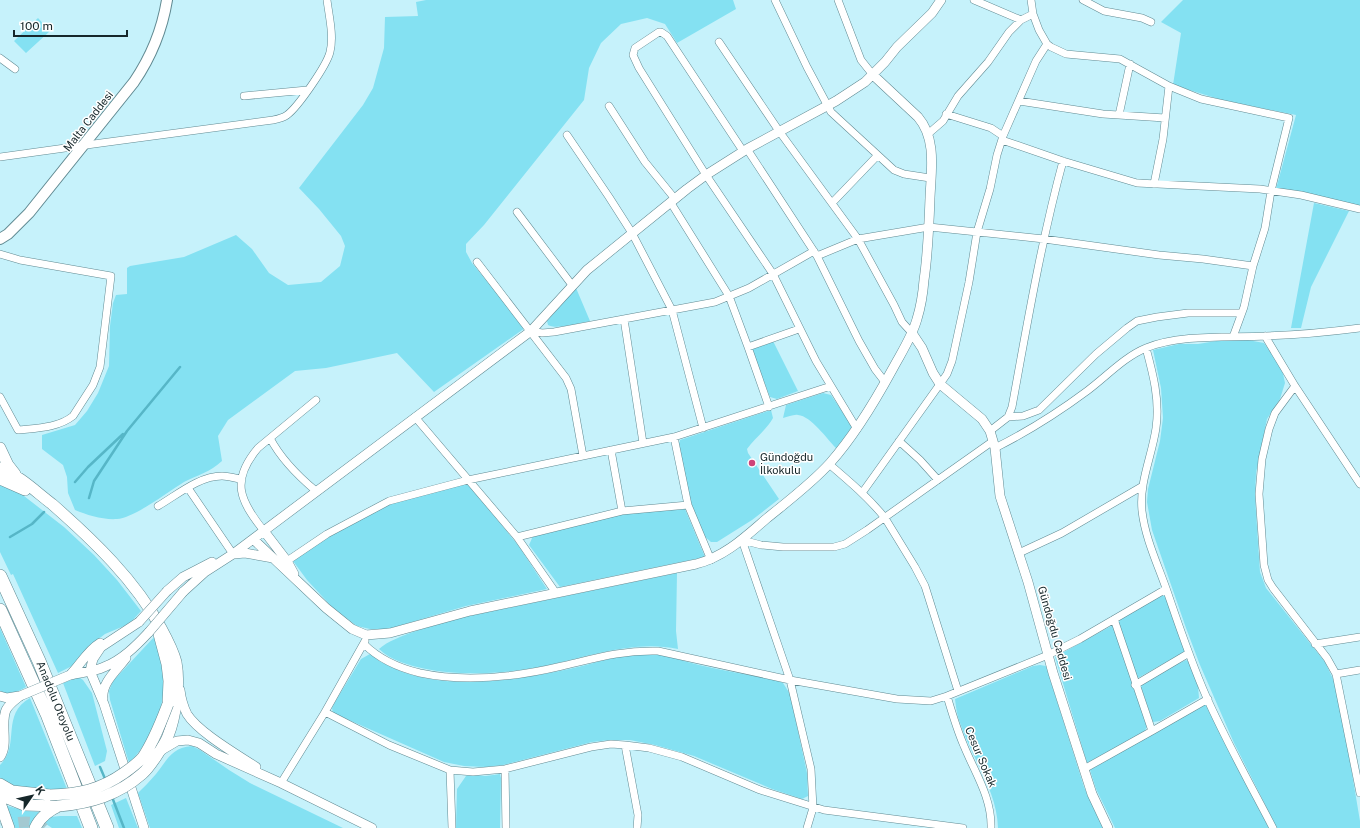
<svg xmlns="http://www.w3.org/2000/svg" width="1360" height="828" font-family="'Public Sans',sans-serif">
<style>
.green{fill:#84e1f2}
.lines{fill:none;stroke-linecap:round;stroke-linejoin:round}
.stream{stroke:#56b6c7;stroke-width:2.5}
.primary-tunnel{stroke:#a3c9d1;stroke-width:11;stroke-dasharray:11 5.5;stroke-linecap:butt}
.minor-casing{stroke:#618a92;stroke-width:8}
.tertiary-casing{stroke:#618a92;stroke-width:10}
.secondary-casing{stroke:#618a92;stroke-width:12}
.primary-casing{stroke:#618a92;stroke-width:12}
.motorway-casing{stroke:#618a92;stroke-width:14}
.minor{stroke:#fff;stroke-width:7}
.tertiary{stroke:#fff;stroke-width:9}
.secondary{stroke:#fff;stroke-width:10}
.primary{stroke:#fff;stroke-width:11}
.motorway{stroke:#fff;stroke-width:13}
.tertiary-bridge-casing{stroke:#618a92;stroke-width:10;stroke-linecap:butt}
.primary-bridge-casing{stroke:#618a92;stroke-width:12;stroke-linecap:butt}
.tertiary-bridge{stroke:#fff;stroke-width:9}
.primary-bridge{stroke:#fff;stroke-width:11}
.poi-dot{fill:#ce4379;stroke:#fff;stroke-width:1.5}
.labels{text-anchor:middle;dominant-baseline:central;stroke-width:3;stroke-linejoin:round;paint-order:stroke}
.street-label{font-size:11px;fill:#16272a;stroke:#fff}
.poi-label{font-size:11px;fill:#16272a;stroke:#fff;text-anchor:start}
</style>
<rect width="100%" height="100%" fill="#c6f2fb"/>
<path class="green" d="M 426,0 L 733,0 L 736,9 L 677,43 L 665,24 L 647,18 L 621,24 L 601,43 L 589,68 L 584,100 L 484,225 L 466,244 L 466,252 L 472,263 L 525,328 L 434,392 L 397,353 L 326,368 L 295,371 L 228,420 L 218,436 L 222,461 C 210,472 198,475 184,482 C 168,492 134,518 117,519 C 103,520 87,515 75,510 L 68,493 L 67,477 L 63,465 L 42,449 L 42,435 L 75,425 L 87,411 L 98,393 L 109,366 L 110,326 L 113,303 L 116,295 L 127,294 L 127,268 L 130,266 L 184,257 L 236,235 L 252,249 L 269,273 L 288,285 L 321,282 L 340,266 L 345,246 L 341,236 L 319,209 L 299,188 L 363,105 L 373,88 L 384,48 L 385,17 L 418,16 L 416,2 Z
M 1183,0 L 1360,0 L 1360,207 L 1276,189 L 1296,115 L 1222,100 L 1173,85 L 1181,33 L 1161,22 Z
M 38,18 L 50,31 L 26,53 L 14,41 Z
M 1314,203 L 1349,211 L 1311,287 L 1301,328 L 1291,328 Z
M 576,288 L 590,321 C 579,323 556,330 548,325 L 547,321 Z
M 1229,339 L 1248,340 L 1264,343 L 1282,369 L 1285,383 L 1280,399 L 1267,419 L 1256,473 L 1255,496 L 1260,572 L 1266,588 L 1325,662 L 1334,681 L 1348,750 L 1360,821 L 1360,828 L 1277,828 L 1234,743 L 1200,665 L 1186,628 L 1152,530 L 1147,502 L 1148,489 L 1160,441 L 1163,418 L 1161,388 L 1153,350 L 1179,344 L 1198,344 Z
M 773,341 L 798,391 L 777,399 L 770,397 L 752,351 L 753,348 Z
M 823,393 L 831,395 L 853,427 L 836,448 C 827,439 811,416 798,415 C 794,414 788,417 783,418 L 786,405 Z
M 771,410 L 773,418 C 767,429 755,438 747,449 L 748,453 L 779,499 L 752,520 L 717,542 L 711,542 L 704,536 L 690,500 L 679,444 L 680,440 Z
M 466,482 L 518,545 L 547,589 L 466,606 L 388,629 L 370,629 L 357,626 L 333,608 L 307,580 L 293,561 L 320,542 L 390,503 Z
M 0,484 L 15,489 L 64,527 L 94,555 L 117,580 L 141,611 L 132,621 L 124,626 L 105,634 L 96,641 L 74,665 L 58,673 L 13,574 L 11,575 L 0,552 Z
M 685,509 L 705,557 L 560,587 L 529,545 L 533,536 L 623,514 Z
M 677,573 L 676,631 L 678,649 C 634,640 591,656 549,665 C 510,673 465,677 426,669 C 408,665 392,661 379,649 C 394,635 443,623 464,617 Z
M 1159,596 L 1166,596 L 1184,649 L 1184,652 L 1138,678 L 1136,676 L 1119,624 L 1119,620 Z
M 1113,625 L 1147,726 L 1145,731 L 1087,763 L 1055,657 Z
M 0,628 L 26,687 C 17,692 9,697 0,691 Z
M 155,636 C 158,648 162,661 163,673 C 168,703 151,742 129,763 L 110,700 L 109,691 L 113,681 Z
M 370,654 C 375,657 379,662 385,664 C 437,693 513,681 569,669 C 593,664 617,655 643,654 C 663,653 680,660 699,665 C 724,671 750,675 776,680 L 783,683 L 790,694 L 807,773 L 808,796 L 802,799 L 772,789 L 694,756 L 655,745 L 630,740 L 610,740 L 592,742 L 503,765 L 485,767 L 464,766 L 444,762 L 333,713 L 332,708 L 335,702 L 361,659 Z
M 1186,660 L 1189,662 L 1198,686 L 1199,698 L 1160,721 L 1153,722 L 1141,687 L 1142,684 L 1171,667 Z
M 1040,665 L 1046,666 L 1084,787 L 1103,828 L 998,828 C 997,790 972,759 960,723 C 957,716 956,707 955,699 L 1033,666 Z
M 79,677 L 83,680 L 92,693 L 107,751 L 105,761 L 95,766 L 63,683 Z
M 30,698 L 67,789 L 51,791 L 18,788 L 0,780 L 0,765 C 21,745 0,715 30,698 Z
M 1207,704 L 1269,828 L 1115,828 L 1096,789 L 1090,770 L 1201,706 Z
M 192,746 L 200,750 L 229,770 L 250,783 L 343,828 L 150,828 L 138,793 C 144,787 150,781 156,774 C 168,759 171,748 192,746 Z
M 500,774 L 501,778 L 500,828 L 456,828 L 457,789 L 466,776 L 471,775 L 486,776 Z
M 126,798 L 138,828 L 119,828 L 111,805 Z
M 4,805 L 26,811 L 39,812 L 28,828 L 12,828 Z
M 60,816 L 77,816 L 82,828 L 52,828 L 43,822 L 50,817 Z"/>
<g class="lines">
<path class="stream" d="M 75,482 L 88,467 L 123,434
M 89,498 L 94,481 L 127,431 L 180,367
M 10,537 L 32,524 L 44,512
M 100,767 L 106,781
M 112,797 L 124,828"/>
<path class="primary-tunnel" d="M 3,828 C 14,821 34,819 44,828"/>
<g class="minor-casing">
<path id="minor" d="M 775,0 L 807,67 L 831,112 L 894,170 L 904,174 L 930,178
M 838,0 L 861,60 L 873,75
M 974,0 L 1021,20
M 1031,0 L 1033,14 L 1039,30 L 1047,44 L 1051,47 L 1066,54 L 1120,59 L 1169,86 L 1163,139 L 1154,184
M 1083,0 L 1104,11 L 1142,18 L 1151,22
M 719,42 L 779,131 L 858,239 L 894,305 L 902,322 L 912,333
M 0,58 L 15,69
M 1169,86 L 1201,99 L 1289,118 L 1271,191 L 1265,228 L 1253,266 L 1244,307 L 1233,337
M 244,96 L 307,90
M 1019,101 L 1103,114 L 1165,118
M 609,106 L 645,162 L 675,199
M 946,114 L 991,128 L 1003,136
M 1119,115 L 1130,64
M 928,134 L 943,121 L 958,96 L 988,62 L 1009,32 L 1021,20 L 1033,14
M 567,135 L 609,197 L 632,233 L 672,310 L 703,428
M 1002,140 L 1063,161 L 1137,183 L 1260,189 L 1301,195 L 1360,209
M 747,149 L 817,256 L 859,341 L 875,369 L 885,382
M 743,151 L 667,36 L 661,32 L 659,32 L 635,48 L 633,55 L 639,68 L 706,175 L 773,274 L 816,361 L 857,429
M 0,157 L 101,143 L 273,120 C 278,119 283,118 287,115 C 298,107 327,65 330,52 C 334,36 329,16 327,0
M 671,203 L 729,296 L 748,347 L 769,407
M 832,203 L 877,156
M 517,212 L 572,285
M 0,254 L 20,260 L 111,276 L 100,367 L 93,385 L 73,416 C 58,428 36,428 18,430 L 0,397
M 817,256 L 858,239 L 929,227 L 1044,239 L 1159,255 L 1203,259 L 1253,266
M 477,262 L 566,378 L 571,389 L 583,456
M 624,319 L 643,443
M 531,331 L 542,333 L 554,332 L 715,302 L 749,288 L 814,251
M 1265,336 L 1295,386 L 1360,484
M 748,347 L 799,329
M 1146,348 C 1153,374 1160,400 1156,428 C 1152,456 1139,482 1142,511 C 1145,538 1158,565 1167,591 C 1179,626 1191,662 1206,696 C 1226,741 1250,784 1273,828
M 1295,386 L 1275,413 L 1269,429 L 1262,459 L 1259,494 L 1264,565 L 1268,580 L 1273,588 L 1327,658 L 1336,674 L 1360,793
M 415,417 L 517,537 L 556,593
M 1008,417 L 1023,416 L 1039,410 L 1096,354 L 1127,328 L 1137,321 L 1157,317 L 1188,313 L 1241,313
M 990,431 L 1008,417 L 1012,407 C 1027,325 1041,242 1063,161
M 674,437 L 688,505 L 711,560
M 270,438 C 281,459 298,476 316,491
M 899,441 L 920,460 L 938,480
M 995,448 C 1029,431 1056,414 1087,391 C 1106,377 1124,357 1146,348 C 1180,334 1229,338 1266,336 C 1298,335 1329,332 1360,328
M 611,450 L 622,511
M 829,464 C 849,481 869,498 885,518 L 915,567 L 925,586 L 958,691
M 188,488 L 233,554
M 862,493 L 940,384 L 947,374 L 952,361 L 969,282 L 977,232 L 990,189 L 997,155 L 1003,136 L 1036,61 L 1047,44
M 158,506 C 177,495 199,476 222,476 C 228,476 234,478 240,479
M 264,531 C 240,501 230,481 258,448 L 316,400
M 517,537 L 622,511 L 688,505
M 742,540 L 790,680 L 811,769 L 813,808 L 807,828
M 742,540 L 761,545 L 783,547 L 834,547 L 845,544 L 867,530 L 993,441
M 1019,553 L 1062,533 L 1141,487
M 287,561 L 327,534 L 389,501 L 468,480 L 674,437 L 831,386
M 364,644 C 380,660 399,668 420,673 C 467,683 516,677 562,666 C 596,658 622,650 658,651 L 790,680 L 897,699 L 931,701 L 947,696 L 1048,655 L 1080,639 L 1166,589
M 1315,644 L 1360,637
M 1336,674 L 1360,670
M 1135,685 L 1189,653
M 947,696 C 952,713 957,730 964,746 C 975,773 992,798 991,828
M 325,712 L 365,641
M 1152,731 L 1208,699
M 505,769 L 506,828
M 1084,769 L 1152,731 L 1114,619
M 450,770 L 452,828
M 281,783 L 325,712 L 389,745 L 450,770 L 473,772 L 505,769 L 591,747 L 611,744 L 625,745
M 637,828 L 638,815 L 625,745 L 649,748 L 682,757 L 760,790 L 824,810 L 963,828"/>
</g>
<g class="tertiary-casing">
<path id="tertiary" d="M 912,333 L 922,348 L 933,373 L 940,384 L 982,419 L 990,431 L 995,448 L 1000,496 L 1028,582 L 1053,673 L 1092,794 L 1108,828
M 264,531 L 287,561 L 294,574
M 253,539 L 326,608 L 352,629 L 366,635 L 390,633 L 470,611 L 696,564 C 724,557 744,538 766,519 C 788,501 811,484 830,463 C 855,435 874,403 892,370 C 901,353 912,337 917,319 C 921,306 923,293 924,280 C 928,253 929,226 930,198 C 931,171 937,139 918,117 L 873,75
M 234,554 L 245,553 L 273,558
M 167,591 L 183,577 L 212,562
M 183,592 L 205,572 L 233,554 L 531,331 L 587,270 L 687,189 L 706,175 L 747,149 L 836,101 L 865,82 L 885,62 L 897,47 L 932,13 L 941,0
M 139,622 L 101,647 L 93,659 L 90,671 L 104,704 L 144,828
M 70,675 C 81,672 94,672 104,667 C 122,660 136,646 149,632
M 70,675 C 81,664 87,651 100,643
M 180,690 C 181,698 183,706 187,714 C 198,732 238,755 256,767
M 0,696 L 7,698 L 19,696
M 103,699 C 101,683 117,670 126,658
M 160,751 L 177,741 L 188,740 L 199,743 L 216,754 L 281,783 L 372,828
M 0,757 C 9,744 0,724 6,710 C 9,704 15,700 20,696"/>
</g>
<g class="secondary-casing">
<path id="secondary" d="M 0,239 L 8,234 L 29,213 L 134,82 C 151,57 162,31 167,0"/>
</g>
<g class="primary-casing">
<path id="primary" d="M 0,448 L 8,465 L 15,474
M 0,468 C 20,476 35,491 52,504 C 93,540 135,580 161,628 C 167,639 173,650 176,662 C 180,683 176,716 168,736 C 166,742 162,747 159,752
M 0,479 L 25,490
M 159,634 L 167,664 L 169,681 L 168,704
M 0,784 L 12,791 L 50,795
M 0,795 L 24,805 L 59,806
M 0,803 L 9,828
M 35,828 C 40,817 48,811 59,806"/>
</g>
<g class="motorway-casing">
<path id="motorway" d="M 0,576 L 39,661 L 107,828
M 0,610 L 47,714 L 91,828"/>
</g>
<use href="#minor" class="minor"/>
<use href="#tertiary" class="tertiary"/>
<use href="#secondary" class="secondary"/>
<use href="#primary" class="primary"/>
<use href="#motorway" class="motorway"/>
<g class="tertiary-bridge-casing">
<path id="tertiary-bridge" d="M 139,622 L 167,591
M 149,632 L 183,592
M 20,696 L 70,675"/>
</g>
<g class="primary-bridge-casing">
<path id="primary-bridge" d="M 50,795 C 79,794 100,790 124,773 C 131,768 138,763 143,757 C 154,741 161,722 168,704
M 59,806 C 91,803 118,795 142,774 C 149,768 154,760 159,752"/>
</g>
<use href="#tertiary-bridge" class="tertiary-bridge"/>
<use href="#primary-bridge" class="primary-bridge"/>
</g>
<circle class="poi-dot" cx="752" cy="463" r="4"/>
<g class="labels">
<g class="street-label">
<text transform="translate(88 121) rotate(-52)">Malta Caddesi</text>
<text transform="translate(1055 633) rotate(74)">Gündoğdu Caddesi</text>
<text transform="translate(56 701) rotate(68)">Anadolu Otoyolu</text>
<text transform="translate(981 757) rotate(67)">Cesur Sokak</text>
</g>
<g class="poi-label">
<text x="760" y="457">Gündoğdu<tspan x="760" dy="13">İlkokulu</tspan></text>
</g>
</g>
<g transform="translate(32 796) rotate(56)" stroke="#ffffff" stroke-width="3" paint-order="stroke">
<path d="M0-3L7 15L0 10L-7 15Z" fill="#16272a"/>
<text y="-6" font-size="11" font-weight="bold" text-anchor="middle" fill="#16272a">K</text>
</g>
<path d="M14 30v6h113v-6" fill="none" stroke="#16272a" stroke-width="2"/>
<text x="20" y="30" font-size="12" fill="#16272a" stroke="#ffffff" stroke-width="3" paint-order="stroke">100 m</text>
</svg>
